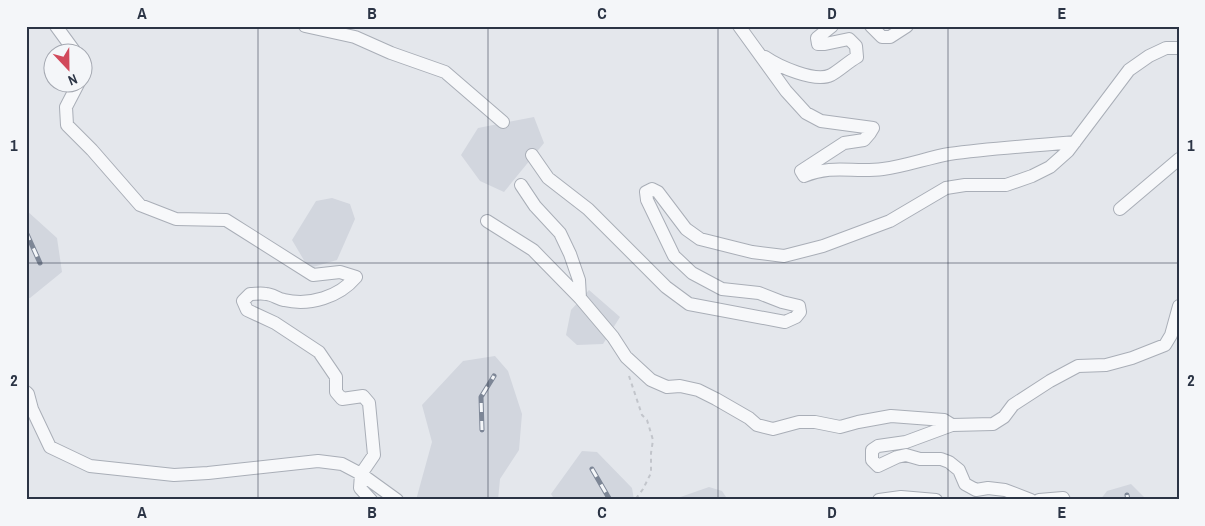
<svg xmlns="http://www.w3.org/2000/svg" width="1205" height="526" font-family="'Archivo Narrow',sans-serif">
<style>
.built{fill:#d2d6de}
.lines{fill:none;stroke-linecap:round;stroke-linejoin:round}
.minor-casing{stroke:#a9aeb7;stroke-width:14}
.path{stroke:#c2c5cb;stroke-width:2;stroke-dasharray:4 4;stroke-linecap:butt}
.minor{stroke:#f7f8fa;stroke-width:12}
.rail-casing{stroke:#7d8696;stroke-width:5}
.rail{stroke:#f4f6f9;stroke-width:3;stroke-dasharray:9;stroke-linecap:butt}
.grid{fill:none;stroke:#2b3445;stroke-width:1;stroke-opacity:0.55}
.neatline{fill:none;stroke:#2b3445;stroke-width:2}
.grid-label{font-size:16px;text-anchor:middle;font-weight:bold;fill:#2b3445}
</style>
<rect width="100%" height="100%" fill="#e4e7ec"/>
<path class="built" d="M 534,117 L 544,143 L 504,192 L 480,181 L 461,155 L 478,128 Z
M 332,198 L 350,204 L 355,219 L 337,260 L 313,267 L 305,262 L 292,240 L 316,201 Z
M 26,210 L 57,238 L 62,272 L 30,298 L 26,298 Z
M 589,290 L 620,317 L 603,344 L 577,345 L 566,335 L 571,310 Z
M 495,356 L 508,371 L 522,414 L 519,450 L 500,479 L 498,500 L 416,500 L 432,442 L 422,405 L 463,361 Z
M 582,451 L 597,452 L 632,488 L 634,500 L 555,500 L 551,494 Z
M 1131,484 L 1147,500 L 1100,500 L 1107,491 Z
M 709,487 L 722,491 L 728,500 L 672,500 Z"/>
<g class="lines">
<g class="minor-casing">
<path id="minor" d="M 56,26 L 75,52
M 305,26 L 355,37 L 391,53 L 445,72 L 503,122
M 739,26 L 786,91 L 806,113 L 821,121 L 873,128 L 870,133 L 864,140 L 844,143 L 801,171 L 804,176 C 834,164 853,173 883,169 C 906,166 927,158 949,154 C 991,148 1033,146 1075,142
M 871,26 L 882,37 L 890,37 L 907,26
M 765,57 C 778,66 815,83 831,75 C 840,70 848,62 857,57 L 856,46 L 849,39 L 825,44 L 818,44 L 817,38 L 832,26
M 79,82 L 66,107 L 67,125 L 92,150 L 140,205 L 176,219 L 226,220 L 313,275 L 340,272 L 356,277 C 339,297 310,306 284,300 C 278,299 272,294 266,294 C 261,293 255,294 250,294 L 243,301 L 247,310 L 275,323 L 319,352 L 336,377 L 336,392 L 342,399 L 363,396 L 369,403 L 374,455 L 361,474 L 360,488 L 371,500
M 532,155 L 548,178 L 588,209 L 666,287 L 689,304 L 785,322 L 796,317 L 800,312 L 799,306 L 782,302 L 759,293 L 722,289 L 692,273 L 674,256 L 647,200 L 646,192 L 652,189 L 658,192 L 686,229 L 700,239 L 752,252 L 784,256 L 823,246 L 890,221 L 946,188 L 965,185 L 1006,185 L 1032,176 L 1050,167 L 1068,151 L 1129,70 L 1149,56 L 1166,48 L 1179,48
M 521,185 L 535,206 L 560,233 L 570,254 L 579,280 L 580,298
M 1120,209 L 1179,159
M 487,221 L 533,250 L 580,298 L 613,337 L 626,357 L 651,380 L 667,387 L 680,386 L 698,390 L 716,399 L 749,418 L 757,425 L 773,429 L 799,422 L 815,422 L 840,427 L 858,422 L 891,416 L 944,420 L 952,425 L 906,442 L 878,446 L 872,450 L 872,460 L 878,466 L 897,457 L 906,455 L 920,459 L 941,459 L 949,462 L 959,470 L 965,484 L 976,490 L 988,488 L 1005,490 L 1031,500
M 26,392 L 28,394 L 32,409
M 26,406 L 32,409 L 50,447 L 90,466 L 174,475 L 208,473 L 318,461 L 342,464 L 361,474 L 397,500
M 952,425 L 993,424 L 1004,417 L 1013,405 L 1050,381 L 1078,366 L 1106,365 L 1132,358 L 1165,345 L 1171,335 L 1179,306
M 879,500 L 901,497 L 936,500
M 1039,500 L 1063,498 L 1064,500"/>
</g>
<path class="path" d="M 629,376 L 642,415 L 647,420 L 653,440 L 651,453 L 651,473 L 643,489 L 635,500"/>
<use href="#minor" class="minor"/>
<g class="rail-casing">
<path id="rail" d="M 26,232 L 40,263
M 482,430 L 481,397 L 494,376
M 592,469 L 610,500
M 1127,495 L 1128,500"/>
</g>
<use href="#rail" class="rail"/>
</g>
<path class="grid" d="M 258,26 L 258,500M 488,26 L 488,500M 718,26 L 718,500M 948,26 L 948,500M 26,263 L 1179,263"/>
<rect width="1205" height="526" fill="none" stroke="#f4f6f9" stroke-width="55"/>
<g transform="translate(68 68) rotate(158)"><circle r="24" fill="#f4f6f9" stroke="#a4a8b1"/>
<path d="M0-4L9 19L0 12L-9 19Z" fill="#d1495b"/>
<text y="-8" font-size="14" font-weight="bold" text-anchor="middle" fill="#2b3445">N</text>
</g>
<rect x="28" y="28" width="1150" height="470" class="neatline"/>
<g class="grid-label">
<text x="142" y="19">A</text>
<text x="372" y="19">B</text>
<text x="602" y="19">C</text>
<text x="832" y="19">D</text>
<text x="1062" y="19">E</text>
<text x="14" y="151">1</text>
<text x="1191" y="151">1</text>
<text x="14" y="386">2</text>
<text x="1191" y="386">2</text>
<text x="142" y="518">A</text>
<text x="372" y="518">B</text>
<text x="602" y="518">C</text>
<text x="832" y="518">D</text>
<text x="1062" y="518">E</text>
</g>
</svg>
